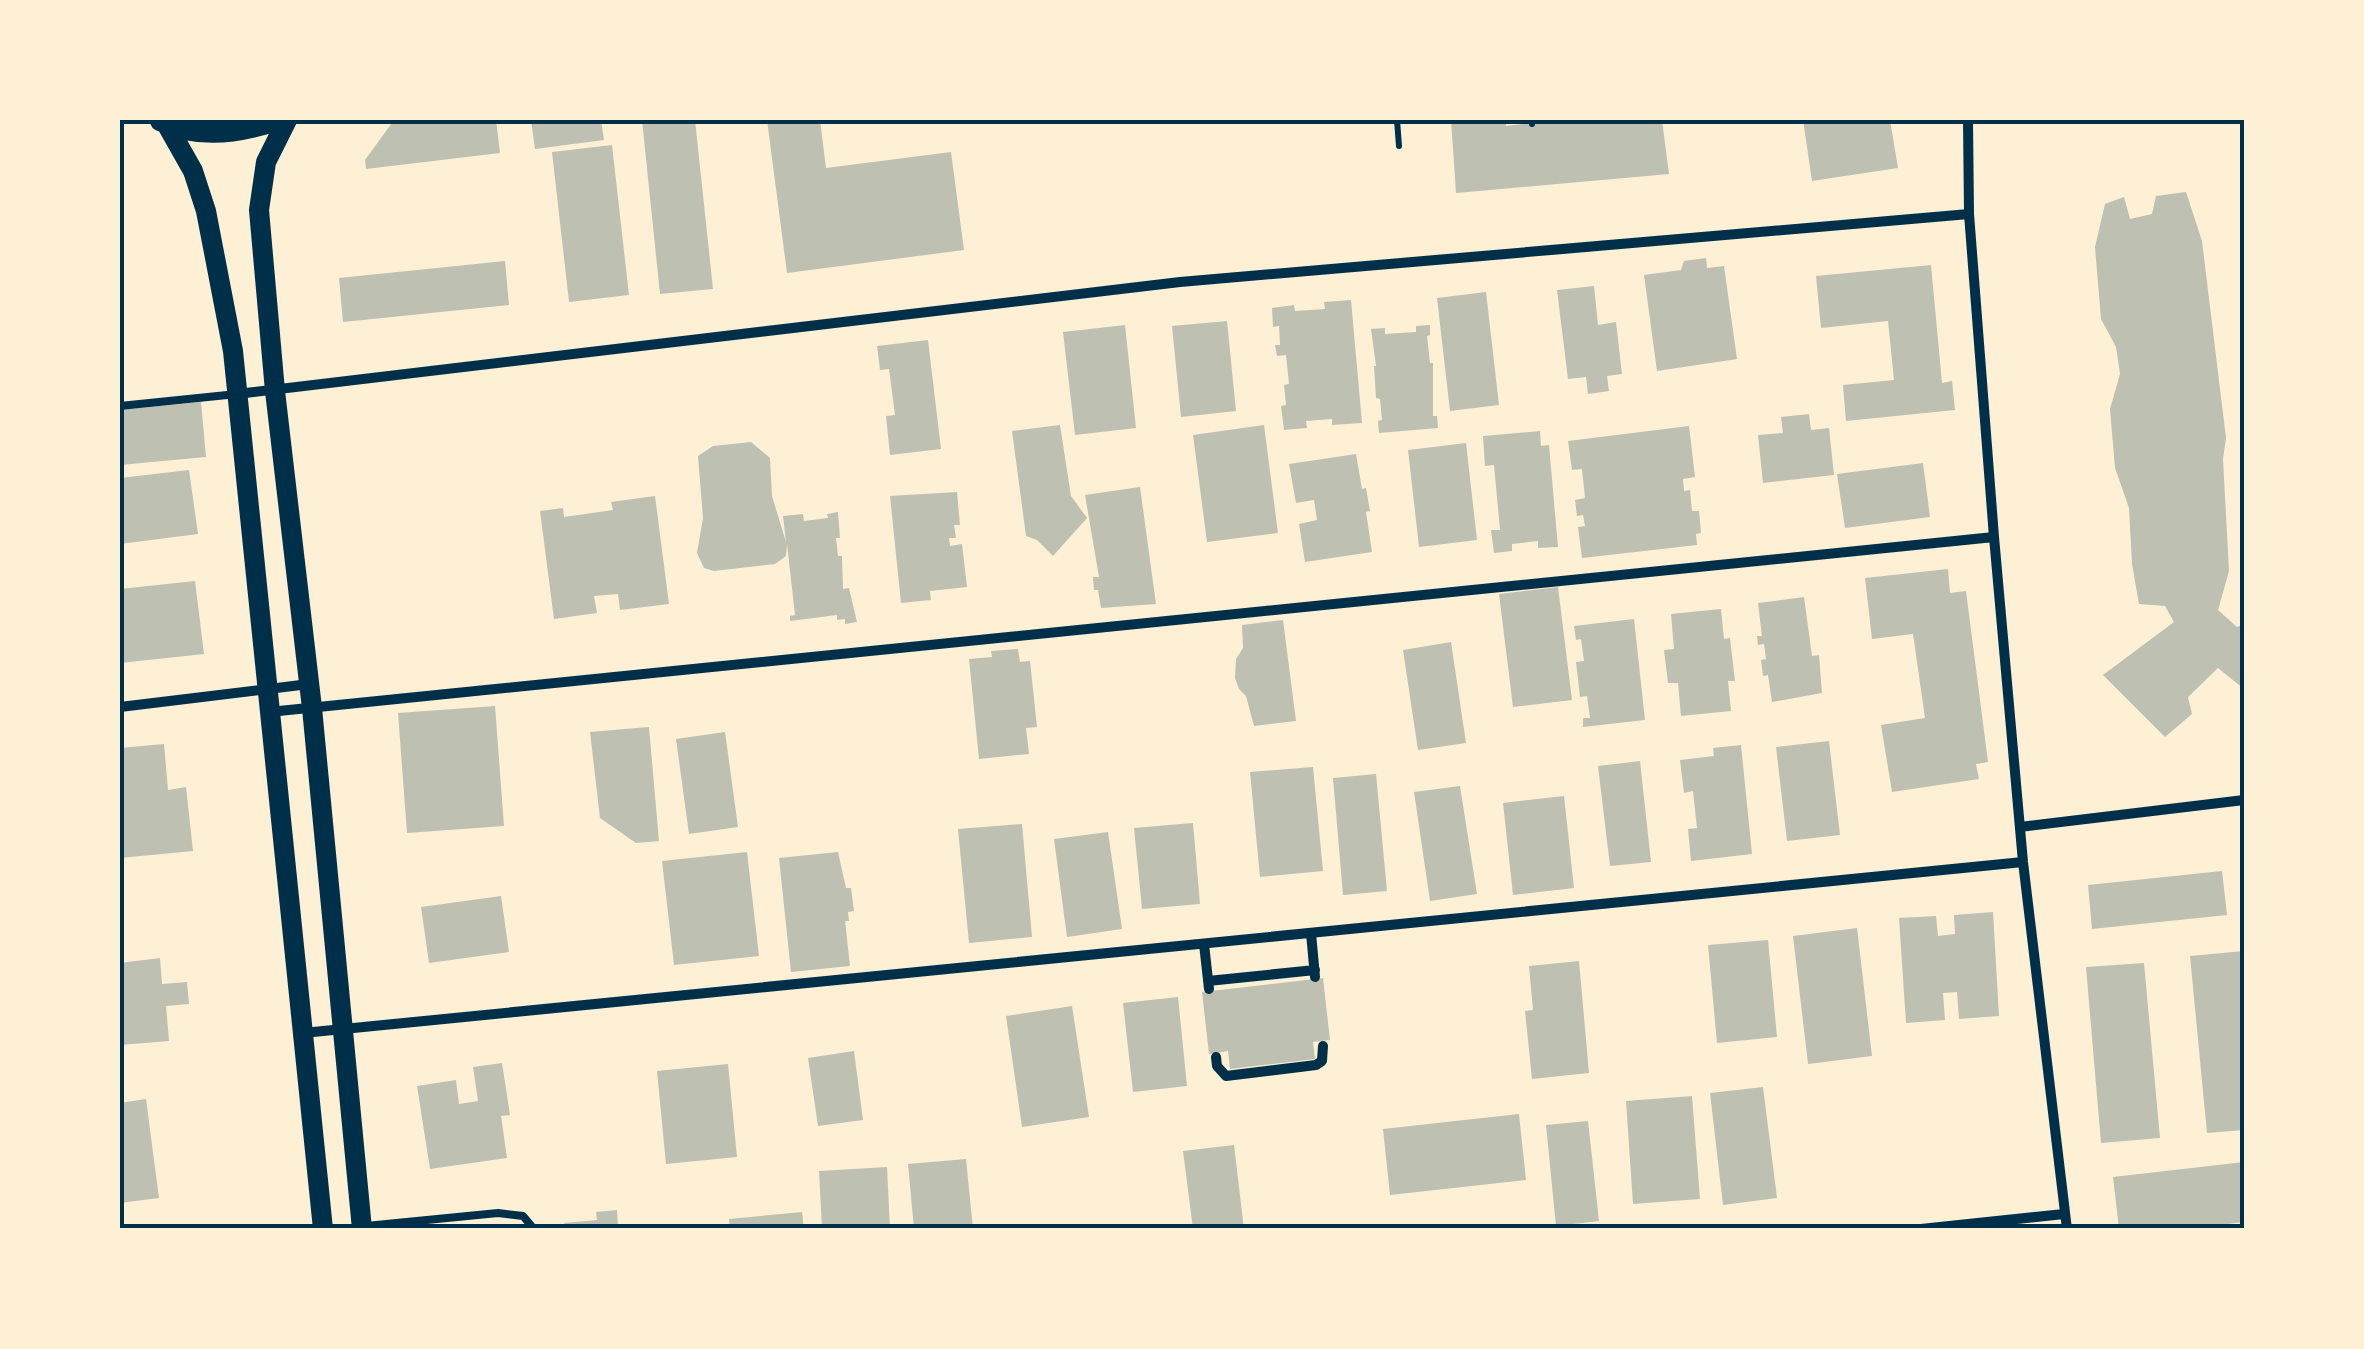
<svg xmlns="http://www.w3.org/2000/svg" width="2364" height="1349" font-family="Arial,sans-serif">
<style>
.building{fill:#bec0b2}
.lines{fill:none;stroke-linecap:round;stroke-linejoin:round}
.path{stroke:#003049;stroke-width:6}
.service{stroke:#003049;stroke-width:8}
.minor{stroke:#003049;stroke-width:10}
.secondary{stroke:#003049;stroke-width:20}
.neatline{fill:none;stroke:#003049;stroke-width:4}
</style>
<rect width="100%" height="100%" fill="#fdf0d5"/>
<path class="building" d="M 394,120 L 496,120 L 500,153 L 366,169 L 365,160 Z
M 531,120 L 601,120 L 604,140 L 535,149 Z
M 642,120 L 695,120 L 713,289 L 660,294 Z
M 767,120 L 820,120 L 826,168 L 951,152 L 964,250 L 787,273 Z
M 1451,120 L 1506,120 L 1506,126 L 1553,120 L 1662,120 L 1669,174 L 1456,193 Z
M 1803,120 L 1890,120 L 1898,168 L 1812,181 Z
M 612,145 L 629,295 L 569,302 L 552,152 Z
M 2186,192 L 2202,241 L 2226,438 L 2223,459 L 2229,571 L 2218,610 L 2237,627 L 2244,624 L 2244,689 L 2218,668 L 2188,697 L 2192,714 L 2165,737 L 2103,675 L 2174,622 L 2165,606 L 2139,604 L 2132,564 L 2129,508 L 2115,468 L 2110,409 L 2120,374 L 2116,347 L 2101,319 L 2095,247 L 2105,204 L 2124,197 L 2130,219 L 2152,214 L 2156,196 Z
M 1706,258 L 1707,268 L 1724,266 L 1737,359 L 1657,371 L 1644,275 L 1681,270 L 1684,261 Z
M 505,261 L 509,305 L 343,322 L 339,278 Z
M 1931,265 L 1942,383 L 1952,381 L 1955,410 L 1846,421 L 1843,385 L 1894,380 L 1888,321 L 1821,328 L 1816,276 Z
M 1594,286 L 1598,325 L 1616,322 L 1622,374 L 1607,376 L 1609,391 L 1588,394 L 1586,377 L 1568,379 L 1557,290 Z
M 1486,292 L 1499,405 L 1450,411 L 1437,298 Z
M 1351,300 L 1362,423 L 1332,425 L 1332,419 L 1306,421 L 1307,428 L 1284,430 L 1281,406 L 1286,405 L 1284,385 L 1289,384 L 1286,355 L 1277,356 L 1275,345 L 1280,345 L 1279,326 L 1273,327 L 1272,308 L 1294,305 L 1295,311 L 1325,309 L 1324,302 Z
M 1227,321 L 1236,411 L 1181,417 L 1172,326 Z
M 1125,325 L 1136,428 L 1075,435 L 1063,332 Z
M 1430,325 L 1430,335 L 1427,336 L 1430,363 L 1433,363 L 1433,416 L 1437,416 L 1438,428 L 1379,433 L 1378,421 L 1382,420 L 1380,399 L 1376,398 L 1374,366 L 1376,366 L 1371,329 L 1385,328 L 1385,334 L 1416,332 L 1416,326 Z
M 928,340 L 941,449 L 890,455 L 886,416 L 895,415 L 889,369 L 880,370 L 877,346 Z
M 201,402 L 206,457 L 120,465 L 120,410 Z
M 1809,414 L 1811,430 L 1829,428 L 1834,475 L 1763,483 L 1758,435 L 1783,433 L 1781,417 Z
M 1060,425 L 1071,496 L 1087,518 L 1053,556 L 1037,540 L 1026,536 L 1012,431 Z
M 1264,425 L 1278,533 L 1207,542 L 1193,435 Z
M 1689,426 L 1695,477 L 1683,479 L 1684,491 L 1690,490 L 1692,511 L 1699,511 L 1701,533 L 1696,534 L 1697,545 L 1582,558 L 1578,527 L 1585,526 L 1583,515 L 1577,516 L 1575,500 L 1585,498 L 1582,469 L 1572,470 L 1568,441 Z
M 1540,431 L 1541,446 L 1549,445 L 1558,547 L 1538,548 L 1538,541 L 1512,544 L 1512,551 L 1494,553 L 1491,530 L 1500,530 L 1494,465 L 1485,466 L 1483,436 Z
M 751,442 L 770,458 L 772,496 L 786,542 L 783,516 L 803,514 L 804,521 L 828,518 L 827,514 L 838,512 L 840,538 L 836,538 L 838,556 L 842,556 L 843,589 L 849,588 L 857,622 L 845,624 L 845,619 L 837,620 L 837,615 L 790,621 L 790,616 L 795,615 L 787,544 L 786,556 L 775,564 L 714,571 L 704,568 L 697,553 L 703,518 L 698,456 L 713,446 Z
M 1466,443 L 1477,540 L 1419,547 L 1408,450 Z
M 1356,454 L 1362,489 L 1366,488 L 1370,511 L 1366,512 L 1372,552 L 1305,562 L 1299,524 L 1317,520 L 1314,500 L 1296,503 L 1289,464 Z
M 1923,463 L 1930,517 L 1845,528 L 1837,474 Z
M 189,470 L 198,534 L 120,544 L 120,478 Z
M 1140,487 L 1156,604 L 1101,608 L 1098,590 L 1094,590 L 1093,577 L 1099,577 L 1085,495 Z
M 957,492 L 960,525 L 954,525 L 956,538 L 949,538 L 950,546 L 962,544 L 967,587 L 930,591 L 931,600 L 901,603 L 890,496 Z
M 655,496 L 669,604 L 620,610 L 618,594 L 594,596 L 597,613 L 554,619 L 540,511 L 563,508 L 564,517 L 613,510 L 611,502 Z
M 1948,569 L 1950,593 L 1966,591 L 1988,762 L 1976,764 L 1979,779 L 1892,792 L 1881,725 L 1925,718 L 1913,634 L 1872,639 L 1865,578 Z
M 195,581 L 204,654 L 120,663 L 120,589 Z
M 1558,587 L 1572,700 L 1513,707 L 1499,594 Z
M 1804,597 L 1812,656 L 1819,655 L 1822,693 L 1772,702 L 1768,675 L 1763,676 L 1761,660 L 1766,659 L 1764,644 L 1758,645 L 1757,636 L 1762,636 L 1758,603 Z
M 1721,609 L 1724,639 L 1730,638 L 1735,681 L 1728,681 L 1731,711 L 1681,716 L 1678,683 L 1668,683 L 1664,650 L 1674,649 L 1671,614 Z
M 1634,619 L 1645,720 L 1583,727 L 1583,718 L 1590,718 L 1587,696 L 1580,697 L 1576,662 L 1584,661 L 1581,639 L 1576,640 L 1574,626 Z
M 1283,620 L 1296,721 L 1254,726 L 1246,696 L 1239,689 L 1235,678 L 1236,659 L 1243,648 L 1242,625 Z
M 1451,642 L 1466,743 L 1418,750 L 1403,650 Z
M 1018,649 L 1020,662 L 1030,661 L 1037,727 L 1026,728 L 1029,754 L 979,759 L 969,659 L 992,657 L 991,651 Z
M 495,706 L 504,826 L 407,833 L 398,713 Z
M 649,727 L 659,841 L 636,843 L 600,818 L 590,732 Z
M 725,732 L 738,827 L 689,834 L 676,739 Z
M 1829,741 L 1840,835 L 1787,841 L 1776,747 Z
M 164,744 L 168,790 L 186,787 L 193,851 L 120,858 L 120,748 Z
M 1741,745 L 1752,854 L 1691,861 L 1688,829 L 1697,828 L 1693,791 L 1684,793 L 1680,760 L 1714,756 L 1713,748 Z
M 1640,761 L 1651,862 L 1610,866 L 1598,766 Z
M 1313,767 L 1323,871 L 1260,877 L 1250,772 Z
M 1376,774 L 1387,891 L 1343,895 L 1333,778 Z
M 1460,786 L 1477,894 L 1430,901 L 1414,792 Z
M 1564,796 L 1574,888 L 1513,895 L 1503,803 Z
M 1193,823 L 1200,904 L 1142,909 L 1134,828 Z
M 1022,824 L 1032,937 L 969,943 L 958,829 Z
M 1108,832 L 1122,929 L 1067,937 L 1054,839 Z
M 747,852 L 759,956 L 674,965 L 662,861 Z
M 838,852 L 846,888 L 851,888 L 854,911 L 848,912 L 849,921 L 845,921 L 850,966 L 791,972 L 779,858 Z
M 2222,871 L 2227,915 L 2092,929 L 2088,885 Z
M 501,896 L 509,952 L 429,963 L 421,907 Z
M 1993,912 L 1999,1016 L 1959,1019 L 1957,992 L 1943,993 L 1945,1020 L 1906,1023 L 1899,918 L 1936,916 L 1938,936 L 1955,934 L 1954,915 Z
M 1857,928 L 1872,1056 L 1808,1064 L 1793,936 Z
M 1768,940 L 1777,1037 L 1717,1043 L 1708,945 Z
M 2244,951 L 2244,1130 L 2207,1133 L 2190,956 Z
M 160,958 L 162,984 L 187,982 L 189,1004 L 166,1006 L 169,1041 L 120,1045 L 120,963 Z
M 1579,961 L 1589,1073 L 1532,1079 L 1525,1011 L 1533,1010 L 1529,966 Z
M 2144,963 L 2160,1138 L 2101,1143 L 2086,967 Z
M 1323,978 L 1330,1040 L 1313,1042 L 1315,1059 L 1230,1069 L 1228,1051 L 1209,1054 L 1202,992 Z
M 1178,997 L 1187,1086 L 1133,1092 L 1123,1003 Z
M 1072,1006 L 1089,1117 L 1022,1127 L 1006,1016 Z
M 854,1051 L 863,1120 L 818,1126 L 808,1058 Z
M 502,1063 L 510,1115 L 501,1116 L 507,1158 L 430,1169 L 417,1086 L 456,1080 L 459,1104 L 478,1101 L 473,1067 Z
M 728,1064 L 737,1157 L 666,1164 L 657,1071 Z
M 1763,1087 L 1777,1198 L 1723,1205 L 1710,1093 Z
M 1692,1096 L 1700,1199 L 1633,1204 L 1626,1101 Z
M 146,1099 L 159,1198 L 120,1203 L 120,1103 Z
M 1519,1114 L 1526,1180 L 1390,1195 L 1383,1129 Z
M 1588,1121 L 1599,1221 L 1556,1226 L 1546,1125 Z
M 1234,1145 L 1244,1229 L 1193,1229 L 1183,1151 Z
M 966,1159 L 973,1229 L 914,1229 L 908,1164 Z
M 2244,1162 L 2244,1222 L 2184,1229 L 2119,1229 L 2113,1177 Z
M 887,1167 L 890,1229 L 822,1229 L 819,1171 Z
M 617,1210 L 618,1229 L 565,1229 L 564,1223 L 597,1220 L 596,1212 Z
M 802,1212 L 804,1229 L 730,1229 L 729,1219 Z"/>
<g class="lines">
<path class="path" d="M 1397,120 L 1399,146
M 1532,120 L 1532,124"/>
<path class="service" d="M 120,406 L 237,394
M 366,1226 L 498,1213 L 523,1216 L 534,1229"/>
<path class="minor" d="M 1968,120 L 1969,214 L 1994,537 L 2023,862 L 2067,1229
M 237,394 L 1180,282 L 1969,214
M 120,707 L 309,684
M 269,712 L 1994,537
M 2020,827 L 2244,800
M 1311,933 L 1315,977
M 1204,944 L 1209,989
M 1208,981 L 1315,970
M 303,1033 L 2023,862
M 1216,1057 L 1217,1066 L 1226,1076 L 1316,1065 L 1322,1061 L 1323,1046
M 1921,1229 L 2064,1214"/>
<path class="secondary" d="M 287,120 L 266,162 L 259,210 L 275,391 L 312,708 L 362,1229
M 160,121 C 198,140 242,133 279,120
M 167,125 L 193,171 L 206,211 L 233,351 L 323,1229"/>
</g>
<rect width="2364" height="1349" fill="none" stroke="#fdf0d5" stroke-width="245"/>
<rect x="122" y="122" width="2120" height="1104" class="neatline"/>
</svg>
